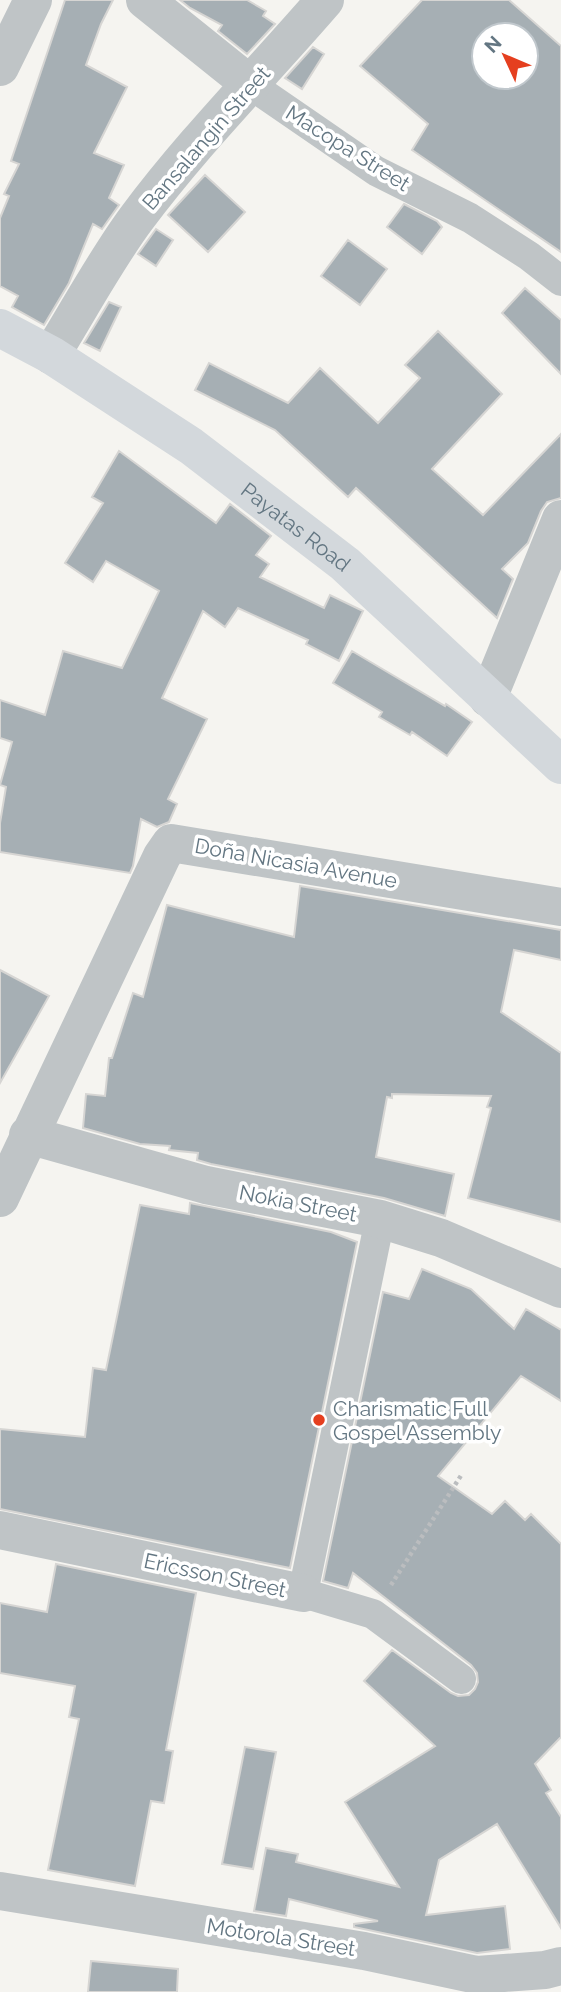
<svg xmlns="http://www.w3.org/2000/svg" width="561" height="1992" font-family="Raleway,sans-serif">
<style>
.building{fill:#a6afb4;stroke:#d6d5d3;stroke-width:2;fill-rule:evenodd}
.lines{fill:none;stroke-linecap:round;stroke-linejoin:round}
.path{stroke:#bbbdbf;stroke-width:4.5;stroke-dasharray:3.5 3.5;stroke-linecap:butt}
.pedestrian{stroke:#bfc4c6;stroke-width:30}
.minor{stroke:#bfc4c6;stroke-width:38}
.primary{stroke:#d3d8dc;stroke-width:38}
.poi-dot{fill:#e53f1f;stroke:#fff;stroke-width:2.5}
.labels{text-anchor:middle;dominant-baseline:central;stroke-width:7;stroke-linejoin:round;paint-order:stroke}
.street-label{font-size:21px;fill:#637682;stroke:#fff}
.poi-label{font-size:21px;fill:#637682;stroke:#fff;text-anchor:start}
</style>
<rect width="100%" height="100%" fill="#f5f4f0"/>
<path class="building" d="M 65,0 L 113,0 L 101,24 L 86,65 L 127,87 L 94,153 L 124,165 L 109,198 L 119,205 L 102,229 L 93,224 L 69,283 L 44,325 L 12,307 L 18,296 L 0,286 L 0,218 L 9,196 L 4,194 L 19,164 L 11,161 Z
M 180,0 L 247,0 L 266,11 L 263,16 L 275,24 L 247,54 L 218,31 L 222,25 L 190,8 Z
M 422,0 L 509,0 L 561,46 L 561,252 L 412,150 L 428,124 L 360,66 ZM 484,35 L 526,35 L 526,77 L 484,77 Z
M 313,47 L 324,54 L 302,89 L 285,78 Z
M 205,175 L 245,212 L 208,252 L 168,215 Z
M 404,204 L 437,221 L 442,227 L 422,254 L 387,227 Z
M 156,229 L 173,240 L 156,266 L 138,254 Z
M 348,240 L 387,269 L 360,305 L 321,276 Z
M 525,288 L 561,320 L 561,374 L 502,313 Z
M 109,302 L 121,307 L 100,351 L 84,343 Z
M 438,331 L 502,394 L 432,469 L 483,515 L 561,434 L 561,498 L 547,502 L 541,511 L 528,543 L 502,569 L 513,579 L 497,618 L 356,488 L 348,497 L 275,430 L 195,390 L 209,363 L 288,403 L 320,368 L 378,423 L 420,378 L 405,365 Z
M 119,451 L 216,523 L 230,504 L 271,536 L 256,555 L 269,564 L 260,577 L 324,608 L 330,595 L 363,611 L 339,661 L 306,644 L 308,640 L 238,608 L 225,627 L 203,611 L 162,698 L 207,719 L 168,799 L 177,804 L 169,822 L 157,827 L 141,819 L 133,866 L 130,873 L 0,852 L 0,823 L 6,787 L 0,785 L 12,742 L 0,738 L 0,700 L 45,715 L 63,651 L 122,668 L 159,591 L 106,561 L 93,582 L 65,563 L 103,503 L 92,497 Z
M 352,651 L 445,706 L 446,704 L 472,722 L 447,756 L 412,732 L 410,735 L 379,717 L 382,712 L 333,683 Z
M 300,886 L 561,930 L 561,960 L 514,950 L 501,1012 L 561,1053 L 561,1222 L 468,1198 L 491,1108 L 487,1107 L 491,1096 L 392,1094 L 392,1098 L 387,1097 L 376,1157 L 454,1174 L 445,1216 L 384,1198 L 211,1164 L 197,1160 L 198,1153 L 169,1150 L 170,1146 L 140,1144 L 83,1128 L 86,1094 L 105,1096 L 109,1058 L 112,1058 L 133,993 L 143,997 L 167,905 L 294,937 Z
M 0,970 L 49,996 L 0,1083 Z
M 190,1203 L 331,1232 L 357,1242 L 290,1568 L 0,1509 L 0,1429 L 85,1437 L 93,1368 L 106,1370 L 140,1205 L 189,1214 Z
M 422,1269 L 471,1289 L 514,1329 L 526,1309 L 561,1330 L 561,1401 L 521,1376 L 438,1476 L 492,1514 L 505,1501 L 525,1520 L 531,1514 L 561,1544 L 561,1737 L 535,1764 L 551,1790 L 546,1793 L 561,1817 L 561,1928 L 497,1824 L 439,1860 L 426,1915 L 505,1906 L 510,1949 L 477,1953 L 354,1927 L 354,1924 L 378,1921 L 289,1899 L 286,1916 L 254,1911 L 266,1848 L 298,1854 L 296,1862 L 399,1887 L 345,1802 L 435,1746 L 364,1681 L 392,1650 L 451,1693 L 458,1696 L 469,1695 L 475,1689 L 478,1682 L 477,1673 L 471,1665 L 353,1573 L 348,1588 L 323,1581 L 383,1292 L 409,1299 Z
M 56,1564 L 196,1593 L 166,1750 L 173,1751 L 164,1803 L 151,1801 L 135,1886 L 48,1870 L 79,1719 L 69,1717 L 75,1686 L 0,1673 L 0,1603 L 47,1612 Z
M 245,1747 L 276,1752 L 253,1869 L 222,1864 Z
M 91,1961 L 178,1969 L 177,1992 L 88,1992 Z"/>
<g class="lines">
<path class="path" d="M 391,1585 L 462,1474"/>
<path class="pedestrian" d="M 251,85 L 376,171 L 470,218 L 529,256 L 561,281
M 380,1219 L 303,1593 L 373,1614 L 461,1679"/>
<path class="minor" d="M 145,0 L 251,85
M 0,67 L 33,0
M 51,355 C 79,310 105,261 136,219 C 194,141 262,73 325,0
M 488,698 L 561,519
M 28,1135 L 206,1185 L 380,1219 L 441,1238 L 561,1289
M 0,1198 L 162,856 L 171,843 L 561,907
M 0,1530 L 303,1593
M 0,1891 L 364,1951 L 477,1975 L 545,1970 L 561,1966"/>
<path class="primary" id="s1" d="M 0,328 L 51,355 L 191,446 L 345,564 L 561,765"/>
</g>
<circle class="poi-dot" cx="319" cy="1420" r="7"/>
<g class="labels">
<g class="street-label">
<text transform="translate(206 138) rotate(-49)">Bansalangin Street</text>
<text transform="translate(348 148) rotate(32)">Macopa Street</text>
<text stroke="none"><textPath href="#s1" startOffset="357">Payatas Road</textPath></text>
<text transform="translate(296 863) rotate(10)">Doña Nicasia Avenue</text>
<text transform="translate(298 1203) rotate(11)">Nokia Street</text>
<text transform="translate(215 1575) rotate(12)">Ericsson Street</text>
<text transform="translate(281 1937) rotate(9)">Motorola Street</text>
</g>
<g class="poi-label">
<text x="333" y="1408">Charismatic Full<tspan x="333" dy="24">Gospel Assembly</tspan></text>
</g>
</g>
<g transform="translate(505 56) rotate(314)"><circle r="33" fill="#ffffff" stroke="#c1c8cd" stroke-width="2"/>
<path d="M0-5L12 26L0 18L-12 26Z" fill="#e53f1f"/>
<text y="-10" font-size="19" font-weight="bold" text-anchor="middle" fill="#637682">N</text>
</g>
</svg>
